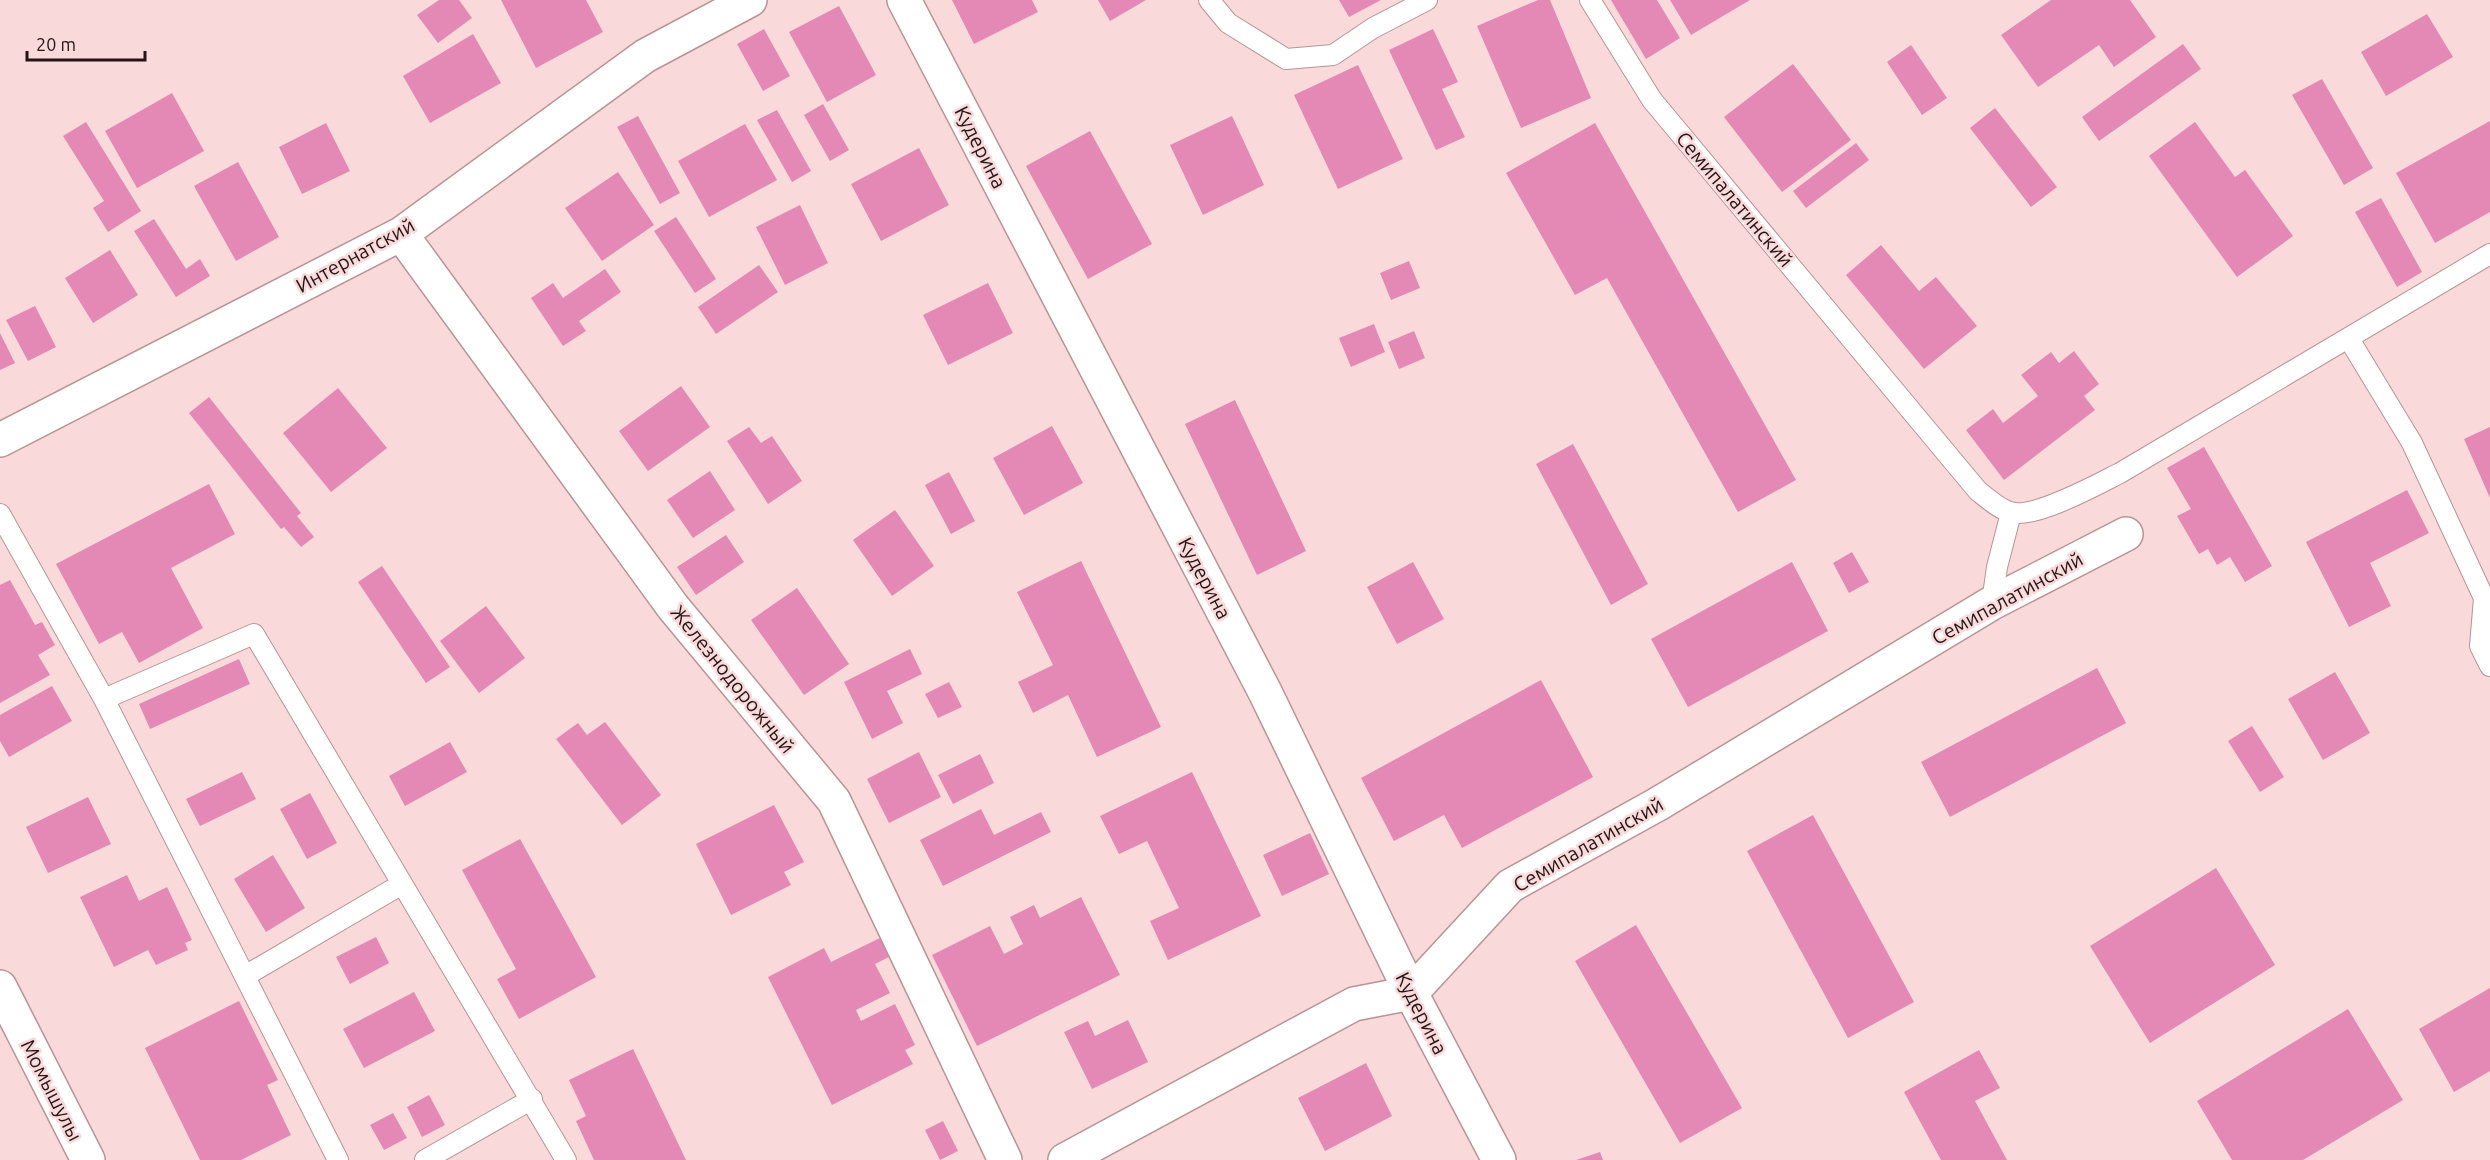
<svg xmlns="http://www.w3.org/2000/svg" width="2490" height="1160" font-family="Ubuntu,sans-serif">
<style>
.building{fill:#e488b5}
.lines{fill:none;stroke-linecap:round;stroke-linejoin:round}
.lane-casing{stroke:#ba9395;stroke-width:22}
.street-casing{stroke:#ba9395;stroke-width:36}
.secondary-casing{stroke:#ba9395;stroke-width:36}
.lane{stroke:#fff;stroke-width:20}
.street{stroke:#fff;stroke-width:33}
.secondary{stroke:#fff;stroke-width:33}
.labels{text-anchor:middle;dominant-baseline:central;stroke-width:5;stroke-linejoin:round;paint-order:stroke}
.street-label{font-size:20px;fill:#231516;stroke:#fad9da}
</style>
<rect width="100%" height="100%" fill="#fad9da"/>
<path class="building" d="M 439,0 L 459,0 L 472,18 L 438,43 L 417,15 Z
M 501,0 L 586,0 L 603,32 L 536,68 Z
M 952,0 L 1032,0 L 1038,12 L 974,44 Z
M 1098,0 L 1146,0 L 1110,21 Z
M 1339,0 L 1381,0 L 1349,17 Z
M 1538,0 L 1550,0 L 1591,98 L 1521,128 L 1477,26 Z
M 1611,0 L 1657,0 L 1680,38 L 1646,59 Z
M 1670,0 L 1750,0 L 1691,35 Z
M 2051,0 L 2130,0 L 2156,37 L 2114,67 L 2099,45 L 2038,87 L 2001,35 Z
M 839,6 L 876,75 L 827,102 L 789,32 Z
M 2427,14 L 2453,57 L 2386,96 L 2361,52 Z
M 764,29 L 790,76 L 763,91 L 737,44 Z
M 1433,29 L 1458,82 L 1442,89 L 1465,137 L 1436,150 L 1389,50 Z
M 473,34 L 501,83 L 430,123 L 403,76 Z
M 2183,44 L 2201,69 L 2099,141 L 2082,117 Z
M 1911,45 L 1947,98 L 1922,115 L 1887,62 Z
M 1793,64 L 1851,140 L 1782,192 L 1724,117 Z
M 1358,65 L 1403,159 L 1338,189 L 1294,95 Z
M 2322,79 L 2373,168 L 2344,185 L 2292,95 Z
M 172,93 L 204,151 L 137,188 L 105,131 Z
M 823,104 L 849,150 L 830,161 L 804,115 Z
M 1995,108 L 2057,187 L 2031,207 L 1970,128 Z
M 777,110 L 811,171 L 792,182 L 757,120 Z
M 638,116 L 680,193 L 660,204 L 617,127 Z
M 1232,116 L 1264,185 L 1203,215 L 1170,145 Z
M 2490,121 L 2490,212 L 2435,243 L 2396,173 Z
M 86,122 L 141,211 L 108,232 L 93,208 L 104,201 L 63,136 Z
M 2195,122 L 2235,177 L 2245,170 L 2293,236 L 2237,277 L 2149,156 Z
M 326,123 L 350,171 L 302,194 L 279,147 Z
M 1595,123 L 1796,480 L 1738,512 L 1607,278 L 1575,295 L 1506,173 Z
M 745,124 L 777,180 L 709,217 L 678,161 Z
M 1090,131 L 1152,244 L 1088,279 L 1026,166 Z
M 1856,143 L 1869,160 L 1806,208 L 1793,191 Z
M 919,148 L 949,205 L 881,241 L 851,184 Z
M 238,162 L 279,237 L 236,261 L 194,186 Z
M 618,172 L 654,225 L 602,261 L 565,208 Z
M 2381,198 L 2422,272 L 2397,287 L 2355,212 Z
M 800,205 L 828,263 L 785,285 L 756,227 Z
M 676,217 L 716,279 L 695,293 L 654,231 Z
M 154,219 L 186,269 L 200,259 L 210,276 L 176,297 L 134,231 Z
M 1881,245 L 1919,291 L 1936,277 L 1977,326 L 1924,369 L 1846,275 Z
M 110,250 L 138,295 L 93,323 L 65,278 Z
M 1409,261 L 1420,288 L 1391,300 L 1380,273 Z
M 759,265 L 778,292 L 716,334 L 698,307 Z
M 605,269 L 621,292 L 579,321 L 586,331 L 563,346 L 531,298 L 553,283 L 563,298 Z
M 988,283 L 1013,333 L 948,365 L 923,315 Z
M 35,306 L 56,347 L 28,361 L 6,320 Z
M 1374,324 L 1385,352 L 1351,367 L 1339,338 Z
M 1414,331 L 1425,358 L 1399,369 L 1388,342 Z
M 0,333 L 15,363 L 0,370 Z
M 2074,351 L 2099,384 L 2084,396 L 2095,410 L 2004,480 L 1966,430 L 1993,409 L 2003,423 L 2038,396 L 2021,375 L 2051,352 L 2059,363 Z
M 681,386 L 710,427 L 648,471 L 619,431 Z
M 338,388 L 387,448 L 331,492 L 283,433 Z
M 209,397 L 301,513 L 297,516 L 314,537 L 301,547 L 284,527 L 281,529 L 189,413 Z
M 1235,400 L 1306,551 L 1257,575 L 1185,424 Z
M 1052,426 L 1083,483 L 1024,515 L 993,458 Z
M 749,427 L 761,443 L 772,436 L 802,481 L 768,504 L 727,441 Z
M 2490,427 L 2490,498 L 2464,439 Z
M 1573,444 L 1648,584 L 1611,605 L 1536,464 Z
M 2204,447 L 2272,566 L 2245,582 L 2230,557 L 2217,565 L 2208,549 L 2199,554 L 2177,516 L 2191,509 L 2167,468 Z
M 710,471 L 735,510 L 693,538 L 667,500 Z
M 949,472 L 975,521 L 951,534 L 925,485 Z
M 209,484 L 235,534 L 171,568 L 203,628 L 139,663 L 122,632 L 99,644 L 56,564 Z
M 2407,490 L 2429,533 L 2370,563 L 2391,606 L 2349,627 L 2306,542 Z
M 895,510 L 934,566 L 892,596 L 853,540 Z
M 726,535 L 744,562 L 696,595 L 677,567 Z
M 1852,552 L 1869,582 L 1849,593 L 1833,563 Z
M 1081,561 L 1161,727 L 1097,757 L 1068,695 L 1033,713 L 1018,682 L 1053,665 L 1017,592 Z
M 1413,562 L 1444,619 L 1397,644 L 1367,587 Z
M 1792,562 L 1828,631 L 1688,707 L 1651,639 Z
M 382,566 L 450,667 L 426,683 L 358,582 Z
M 10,580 L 35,625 L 42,622 L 55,645 L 38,655 L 50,675 L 0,703 L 0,585 Z
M 797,588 L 849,664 L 804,695 L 751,620 Z
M 486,606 L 525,658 L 479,693 L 440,641 Z
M 910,649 L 922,674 L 887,691 L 903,723 L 872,739 L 844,682 Z
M 239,659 L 250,684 L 150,729 L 139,704 Z
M 2097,668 L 2126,723 L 1950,817 L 1921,762 Z
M 2335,672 L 2370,733 L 2323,760 L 2288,699 Z
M 1541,680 L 1593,777 L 1462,848 L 1444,815 L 1394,841 L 1361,778 Z
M 949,682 L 962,707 L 938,718 L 925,694 Z
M 52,686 L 72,721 L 9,757 L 0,741 L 0,715 Z
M 605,722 L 661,795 L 622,825 L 556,739 L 578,723 L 587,735 Z
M 2252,726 L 2284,777 L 2260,792 L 2228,741 Z
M 450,742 L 467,772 L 405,806 L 389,776 Z
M 919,752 L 941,797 L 889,823 L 867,779 Z
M 980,754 L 994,783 L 953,804 L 938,775 Z
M 242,772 L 256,799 L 200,826 L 186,799 Z
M 1192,772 L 1261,916 L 1168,960 L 1150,921 L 1179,908 L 1147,841 L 1119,854 L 1100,816 Z
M 310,793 L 337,843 L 307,859 L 280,809 Z
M 88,797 L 111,844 L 48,873 L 26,827 Z
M 774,805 L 804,862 L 784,872 L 791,885 L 731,915 L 696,844 Z
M 981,809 L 994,835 L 1041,812 L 1051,832 L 943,886 L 920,840 Z
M 1813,815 L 1914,1002 L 1848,1038 L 1747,851 Z
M 1310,833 L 1329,874 L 1282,896 L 1263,855 Z
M 520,839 L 596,977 L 519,1019 L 497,979 L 516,969 L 462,870 Z
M 273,855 L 305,908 L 266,932 L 234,879 Z
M 2216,868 L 2275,965 L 2150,1043 L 2090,946 Z
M 127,875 L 139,901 L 167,887 L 192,940 L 185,943 L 188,950 L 156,965 L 148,950 L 114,967 L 80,897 Z
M 1081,897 L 1120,975 L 977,1046 L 932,955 L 990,926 L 1004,954 L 1023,944 L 1010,917 L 1034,905 L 1040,918 Z
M 1636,925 L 1742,1108 L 1680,1143 L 1575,961 Z
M 376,937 L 389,963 L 350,984 L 336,957 Z
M 882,937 L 891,956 L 875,964 L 890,993 L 856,1010 L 861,1021 L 895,1004 L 915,1045 L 905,1050 L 913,1064 L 832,1105 L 768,977 L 824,948 L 831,962 Z
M 2490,988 L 2490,1071 L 2454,1092 L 2419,1029 Z
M 414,992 L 435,1031 L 364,1068 L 343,1029 Z
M 239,1001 L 278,1080 L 267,1085 L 291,1135 L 241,1160 L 200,1160 L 145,1048 Z
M 2348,1009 L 2403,1100 L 2303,1160 L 2232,1160 L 2197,1101 Z
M 1128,1020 L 1148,1062 L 1092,1089 L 1064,1032 L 1088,1021 L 1095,1036 Z
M 633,1049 L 686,1160 L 594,1160 L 576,1121 L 586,1116 L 569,1080 Z
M 1979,1050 L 2000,1088 L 1975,1101 L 2007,1160 L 1941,1160 L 1904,1092 Z
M 1366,1063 L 1392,1116 L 1325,1151 L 1298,1098 Z
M 429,1095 L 445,1125 L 422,1137 L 407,1107 Z
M 393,1113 L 407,1138 L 384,1150 L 370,1125 Z
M 943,1121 L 958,1151 L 940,1160 L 925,1130 Z
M 1600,1152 L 1603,1160 L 1576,1160 Z"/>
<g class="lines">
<g class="lane-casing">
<path id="lane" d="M 1209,0 L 1228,23 L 1286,59 L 1333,55 L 1373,28 L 1427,0
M 1590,0 L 1652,100 L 1978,491 C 1987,498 1999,509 2010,512 C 2033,520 2098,484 2120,473 L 2490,254
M 2349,339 L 2412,443 L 2484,598 L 2480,646 L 2490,666
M 0,514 L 104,699 L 338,1160
M 1992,603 L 1997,567 L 2011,513
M 104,699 L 254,634 L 566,1160
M 245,976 L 402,884
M 425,1160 L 532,1099"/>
</g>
<g class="street-casing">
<path id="street" d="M 401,234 L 673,607 L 834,801 L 1005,1160
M 0,440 L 401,234 L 645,56 L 750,0
M 1065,1160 L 1354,1004 L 1411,993 L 1510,886 L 1658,804 L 1992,603 L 2126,534"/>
</g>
<g class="secondary-casing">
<path id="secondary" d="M 904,0 L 1265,692 L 1411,993 L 1499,1160
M 0,987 L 88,1160"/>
</g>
<use href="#lane" class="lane"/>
<use href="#street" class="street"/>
<use href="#secondary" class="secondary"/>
</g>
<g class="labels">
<g class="street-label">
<text transform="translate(981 147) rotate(63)">Кудерина</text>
<text transform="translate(1735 199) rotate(50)">Семипалатинский</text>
<text transform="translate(355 255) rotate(-29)">Интернатский</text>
<text transform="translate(1205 578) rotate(62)">Кудерина</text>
<text transform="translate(2007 598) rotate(-29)">Семипалатинский</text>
<text transform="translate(733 679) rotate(51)">Железнодорожный</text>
<text transform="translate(1588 844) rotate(-30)">Семипалатинский</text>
<text transform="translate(1422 1013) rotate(63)">Кудерина</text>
<text transform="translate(52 1090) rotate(63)">Момышулы</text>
</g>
</g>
<path d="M27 51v9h118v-9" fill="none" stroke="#231516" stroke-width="3"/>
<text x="36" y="51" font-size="18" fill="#231516" stroke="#fad9da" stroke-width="4.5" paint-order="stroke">20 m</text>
</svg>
